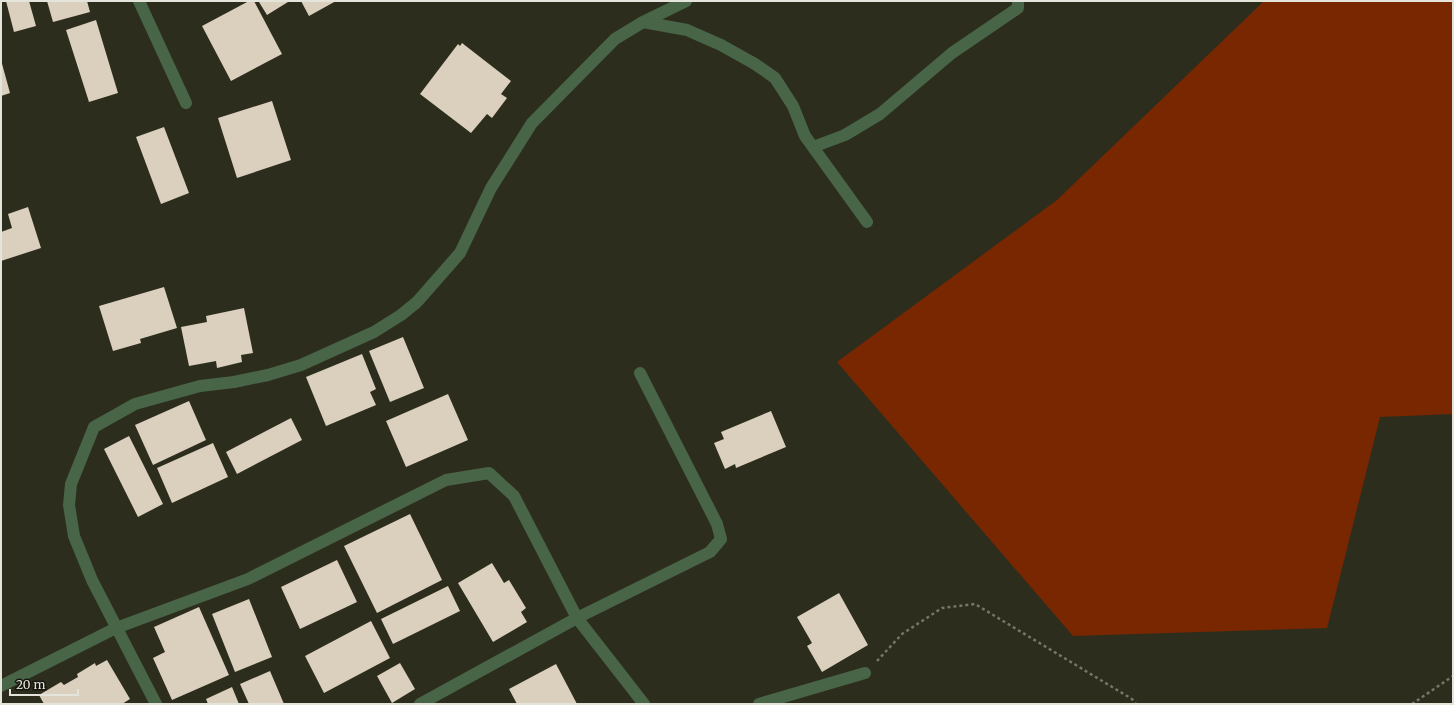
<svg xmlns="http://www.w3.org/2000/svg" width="1454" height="705" font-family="Merriweather,serif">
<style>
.green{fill:#782700}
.building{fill:#dbcfbe}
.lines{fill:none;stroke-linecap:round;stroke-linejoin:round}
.path{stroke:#757568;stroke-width:2.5;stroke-dasharray:3 3;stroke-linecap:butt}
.minor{stroke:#486548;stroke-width:12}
</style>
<rect width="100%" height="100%" fill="#2d2d1e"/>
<path class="green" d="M 1264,1 L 1453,1 L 1453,414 L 1380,417 L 1327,628 L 1073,636 L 837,362 L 1057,200 Z"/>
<path class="building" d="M 6,1 L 29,1 L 36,26 L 14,32 Z
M 47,1 L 87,1 L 90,12 L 53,22 Z
M 249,1 L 254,1 L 282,54 L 231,81 L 202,26 Z
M 261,1 L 288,1 L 288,2 L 267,15 L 259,2 Z
M 301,1 L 336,1 L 309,16 Z
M 96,20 L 118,93 L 89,102 L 66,30 Z
M 462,43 L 511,81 L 501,94 L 507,98 L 492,118 L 487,114 L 471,133 L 420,94 L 458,44 L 460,46 Z
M 1,60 L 10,93 L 1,96 Z
M 272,101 L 291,160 L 237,178 L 218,118 Z
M 164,127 L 189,193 L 161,204 L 136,137 Z
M 28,207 L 41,248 L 1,261 L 1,232 L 12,228 L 8,214 Z
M 164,287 L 177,328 L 140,339 L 141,343 L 113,351 L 99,306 Z
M 244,308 L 253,353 L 241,355 L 242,362 L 217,368 L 216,361 L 189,366 L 181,327 L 207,322 L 206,316 Z
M 403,337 L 424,388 L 390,402 L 369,351 Z
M 362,354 L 376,389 L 370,392 L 376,405 L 326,426 L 306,377 Z
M 448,394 L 468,440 L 406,467 L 386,421 Z
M 189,401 L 206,440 L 153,465 L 135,425 Z
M 771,411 L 786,447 L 736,468 L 735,464 L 725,469 L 714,443 L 724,439 L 721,432 Z
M 291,418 L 302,440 L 237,474 L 226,452 Z
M 129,436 L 163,504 L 138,517 L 104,449 Z
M 213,443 L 228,477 L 172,503 L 157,468 Z
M 410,514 L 442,580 L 377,613 L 344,546 Z
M 337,560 L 357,602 L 300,629 L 281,587 Z
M 492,563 L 504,583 L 509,580 L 526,608 L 521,612 L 527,622 L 493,642 L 458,583 Z
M 448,586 L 460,611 L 393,644 L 381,619 Z
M 839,593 L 868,645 L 822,672 L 807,646 L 812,643 L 797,617 Z
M 249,599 L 272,657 L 235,672 L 212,614 Z
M 199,607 L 229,675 L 172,700 L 153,658 L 165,652 L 154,627 Z
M 371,621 L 390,658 L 324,693 L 305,656 Z
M 107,660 L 130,699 L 122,704 L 44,704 L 39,695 L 61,682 L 64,685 L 78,677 L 77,674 L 95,663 L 96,666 Z
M 400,663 L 415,689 L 392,703 L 377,676 Z
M 556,664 L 577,704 L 517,704 L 509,689 Z
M 270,671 L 284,704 L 249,704 L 240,684 Z
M 232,687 L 239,704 L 208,704 L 206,699 Z"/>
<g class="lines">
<path class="path" d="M 877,661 L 902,634 L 942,608 L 975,604 L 1132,699 L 1136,704
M 1412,704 L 1453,676"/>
<path class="minor" d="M 139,1 L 186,103
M 643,22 L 687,30 L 721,45 L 755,64 L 775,78 L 793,106 L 805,136 L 867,222
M 813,147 L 845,135 L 880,114 L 952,53 L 1018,8 L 1018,1
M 1,686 L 116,628 L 248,579 L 446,480 L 489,473 L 514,496 L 577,618 L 644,704
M 156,704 L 92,580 L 74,536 L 69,505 L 71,484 L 94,427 L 135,404 L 200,386 L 234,382 L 268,375 L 301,365 L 374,332 L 401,315 L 417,302 L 460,253 L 491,188 L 532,123 L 615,39 L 643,22 L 686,1
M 420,704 L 577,618 L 710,552 L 721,539 L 717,524 L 640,373
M 759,704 L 865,673"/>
</g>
<rect width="1454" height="705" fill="none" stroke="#e4e4db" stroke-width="4"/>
<path d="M10 689v6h68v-6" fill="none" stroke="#e4e4db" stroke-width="2"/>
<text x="16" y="689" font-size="12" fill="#e4e4db" stroke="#15150e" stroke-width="3" paint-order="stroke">20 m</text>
</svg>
